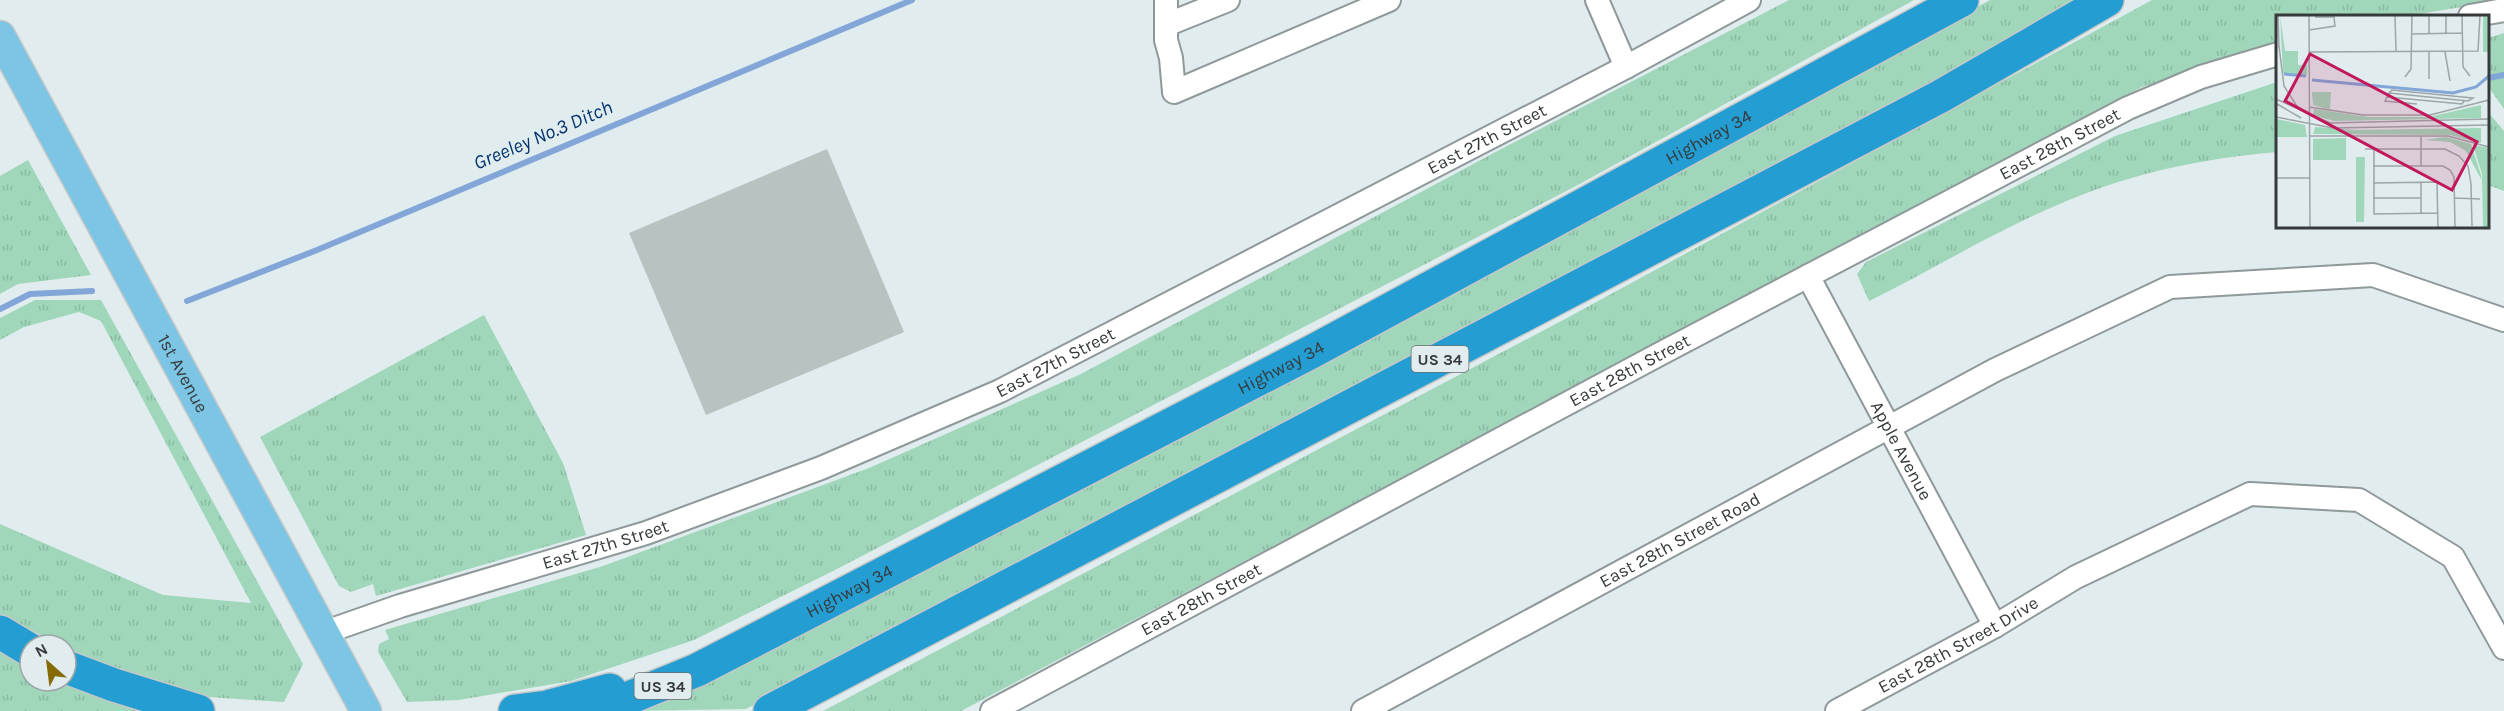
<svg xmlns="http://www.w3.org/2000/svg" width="2504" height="711" font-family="Karla,sans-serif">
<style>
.grass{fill:url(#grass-tufts)}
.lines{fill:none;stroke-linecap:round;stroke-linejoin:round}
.stream{stroke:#82a6d7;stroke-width:6}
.building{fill:#b8c3c1}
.minor-casing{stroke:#8f999a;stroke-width:26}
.major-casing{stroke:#c7c8c8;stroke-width:33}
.highway-casing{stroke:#c7c8c8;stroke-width:36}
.minor{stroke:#fff;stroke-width:22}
.major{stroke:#7cc5e4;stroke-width:30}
.highway{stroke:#249ed2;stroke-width:33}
.labels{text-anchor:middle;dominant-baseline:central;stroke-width:6;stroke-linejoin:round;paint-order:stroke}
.shield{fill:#e1ecee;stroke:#696f71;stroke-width:1.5}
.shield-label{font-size:16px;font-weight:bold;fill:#363a3b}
.street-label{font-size:18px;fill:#363a3b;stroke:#e1ecee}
.water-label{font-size:20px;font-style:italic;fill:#04356f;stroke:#e1ecee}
.inset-river{fill:none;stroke:#82a6d7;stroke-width:3}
.inset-road{fill:none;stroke:#9da5a6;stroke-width:1.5}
.view{fill:#c2185b;fill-opacity:0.15;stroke:#c2185b;stroke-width:3}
.inset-edge{fill:none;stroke:#363a3b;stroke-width:3}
</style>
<defs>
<pattern id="grass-tufts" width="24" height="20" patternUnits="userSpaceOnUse" patternTransform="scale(1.5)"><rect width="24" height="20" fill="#a0d7ba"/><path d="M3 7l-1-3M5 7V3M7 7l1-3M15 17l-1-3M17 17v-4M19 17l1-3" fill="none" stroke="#8ab9a1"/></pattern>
</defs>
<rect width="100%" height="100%" fill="#e1ecee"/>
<path class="grass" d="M 1789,0 L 1914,0 L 1576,186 L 833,571 L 694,640 L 571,681 L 459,700 L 407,702 L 378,652 L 379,644 L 389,639 L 385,630 L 603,566 L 869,468 L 1081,374 L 1505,147 Z
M 1990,0 L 2074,0 L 1931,85 L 746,709 L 627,711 L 1403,316 Z
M 2152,0 L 2504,0 L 2407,16 L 2278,16 L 2277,46 L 2248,53 L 2142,87 L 961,711 L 823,711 L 1565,319 Z
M 2504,33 L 2504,109 L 2488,86 L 2488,38 Z
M 2277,82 L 2277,152 C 2206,158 2136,172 2069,200 C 2000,228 1936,268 1869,301 L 1857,274 L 1866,262 L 2115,136 Z
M 2488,112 L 2504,131 L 2504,191 L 2488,185 Z
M 28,160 L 91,275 L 18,284 L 0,294 L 0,176 Z
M 35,300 L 101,300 L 303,664 L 284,702 L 208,697 L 98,665 L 66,648 L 66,645 L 60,645 L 0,614 L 0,524 L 163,595 L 251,603 L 101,321 L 79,312 L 24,327 L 0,340 L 0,318 Z
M 484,315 L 563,463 L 586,535 L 376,596 L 373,584 L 351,592 L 339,586 L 260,437 Z
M 0,649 L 30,668 L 30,681 L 57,681 L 100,697 L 155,711 L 0,711 Z"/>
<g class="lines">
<path class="stream" d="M 2488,78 L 2504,75
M 187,301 L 317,250 L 912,0
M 0,309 L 30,294 L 92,291"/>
</g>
<path class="building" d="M 827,149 L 904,332 L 706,415 L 629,233 Z"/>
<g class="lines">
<g class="minor-casing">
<g id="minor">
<path d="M 1166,0 L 1166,40 L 1171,58 L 1174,92 L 1389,0"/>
<path d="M 1597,0 L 1626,67"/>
<path d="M 2470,16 L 2504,10"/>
<path d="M 1166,25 L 1228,0"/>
<path id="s1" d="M 1808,276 L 1995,626"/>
<path id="s2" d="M 323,633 L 400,606 L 646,533 L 821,468 L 1000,391 L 1626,67 L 1749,0"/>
<path id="s3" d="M 992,711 L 1658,355 L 2128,108 L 2201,77 L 2278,54"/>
<path id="s4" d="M 1363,711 L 1995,370 L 2170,287 L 2373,275 L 2504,320"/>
<path id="s5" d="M 1837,711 L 1995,626 L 2076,577 L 2250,494 L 2359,500 L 2453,557 L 2504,648"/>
</g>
</g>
<g class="major-casing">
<g id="major">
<path id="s6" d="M 0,36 L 366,711"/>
</g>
</g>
<g class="highway-casing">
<g id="highway">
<path d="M 0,632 L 30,650"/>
<path d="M 66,667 L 114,685 L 198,711"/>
<path d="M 515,711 L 547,707 L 610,690"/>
<path id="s7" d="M 588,711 L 624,700 L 697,670 L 1315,350 L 1962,0"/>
<path d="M 770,711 L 1941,96 L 2107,0"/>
</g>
</g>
<use href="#minor" class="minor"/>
<use href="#major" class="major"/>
<use href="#highway" class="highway"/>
</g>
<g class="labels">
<g class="shield">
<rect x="1411.5" y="346" width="57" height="26" rx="4.5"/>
<rect x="634.5" y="673" width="57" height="26" rx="4.5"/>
</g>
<g class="shield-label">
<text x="1440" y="359">US 34</text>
<text x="663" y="686">US 34</text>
</g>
<g class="street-label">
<text stroke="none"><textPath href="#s7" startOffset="1260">Highway 34</textPath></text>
<text stroke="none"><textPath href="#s2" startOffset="1268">East 27th Street</textPath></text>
<text stroke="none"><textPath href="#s3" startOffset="1209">East 28th Street</textPath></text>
<text stroke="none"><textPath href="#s2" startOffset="782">East 27th Street</textPath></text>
<text stroke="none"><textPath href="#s7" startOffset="774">Highway 34</textPath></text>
<text stroke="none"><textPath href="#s3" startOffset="723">East 28th Street</textPath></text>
<text stroke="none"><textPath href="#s6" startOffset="384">1st Avenue</textPath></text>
<text stroke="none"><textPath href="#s1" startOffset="198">Apple Avenue</textPath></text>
<text stroke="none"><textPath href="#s4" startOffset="360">East 28th Street Road</textPath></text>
<text stroke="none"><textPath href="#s2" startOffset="296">East 27th Street</textPath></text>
<text stroke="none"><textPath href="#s7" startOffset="288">Highway 34</textPath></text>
<text stroke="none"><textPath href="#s3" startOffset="237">East 28th Street</textPath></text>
<text stroke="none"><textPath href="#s5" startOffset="138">East 28th Street Drive</textPath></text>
</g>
<g class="water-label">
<text transform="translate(543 135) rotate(-23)">Greeley No.3 Ditch</text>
</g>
</g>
<g transform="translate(2276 15)">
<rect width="213" height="213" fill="#e1ecee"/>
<path d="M 4,0 L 9,36 L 22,36 L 22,50 L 31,50 L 31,60 L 7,58 ZM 36,77 L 55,77 L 54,95 L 37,90 ZM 205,90 L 205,103 L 58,106 L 37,100 L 38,94 L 93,102 L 153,102 ZM 0,104 L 29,110 L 31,122 L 0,122 ZM 39,112 L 80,115 L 205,113 L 205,128 L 174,120 L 37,119 ZM 170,122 L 195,129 L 205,160 L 206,181 L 205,164 L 190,136 L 174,127 L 148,125 ZM 70,123 L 70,145 L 37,145 L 37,124 ZM 197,130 L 213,133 L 213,213 L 207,213 L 206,159 ZM 80,142 L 89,142 L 88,207 L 80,207 Z" fill="#a0d7ba"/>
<path d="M 207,0 L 213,0 L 213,37 L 207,37 Z" fill="#a0d7ba"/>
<path class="inset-river" d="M 8,59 L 30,61M 36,65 L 177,78 L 200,72 L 213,61"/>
<path class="inset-road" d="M 2,0 L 3,33M 33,0 L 34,213M 119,0 L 120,37M 153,0 L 153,19M 170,0 L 170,19M 186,0 L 187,52 L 194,61M 33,15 L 59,11 L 58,2 L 39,2M 136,19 L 186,18M 3,31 L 8,71 L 22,93M 33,37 L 202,36 L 204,0M 169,37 L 174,66M 129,62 L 135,54 L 136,0M 153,64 L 153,37M 113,78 L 192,86 L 197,83 L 116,75 L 113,78 L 109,86 L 141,89M 111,82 L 186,89 L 188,86M 0,84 L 54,108 L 213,104M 1,89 L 25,103M 33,92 L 87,100 L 154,100 L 213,85M 0,102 L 57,113 L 213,110M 34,121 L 172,121 L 213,132M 145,121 L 145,151M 89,134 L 169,134 L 183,141 L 192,151 L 195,169 L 196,211M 98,134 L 98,199 L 162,198M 97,151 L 167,151 L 174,155 L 178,162 L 179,213M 0,163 L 33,163M 97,168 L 161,167 L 162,213M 97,183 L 145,183M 178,183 L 204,184M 145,199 L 145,167"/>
<path class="view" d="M 34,39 L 201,127 L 176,175 L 9,86 Z"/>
<rect width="213" height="213" class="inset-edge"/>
</g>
<g transform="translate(48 663) rotate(332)"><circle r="28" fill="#e1ecee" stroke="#9da5a6" stroke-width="1.5"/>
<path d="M0-4.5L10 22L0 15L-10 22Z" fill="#856a06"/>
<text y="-9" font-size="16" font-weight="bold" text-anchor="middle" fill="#363a3b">N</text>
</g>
</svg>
